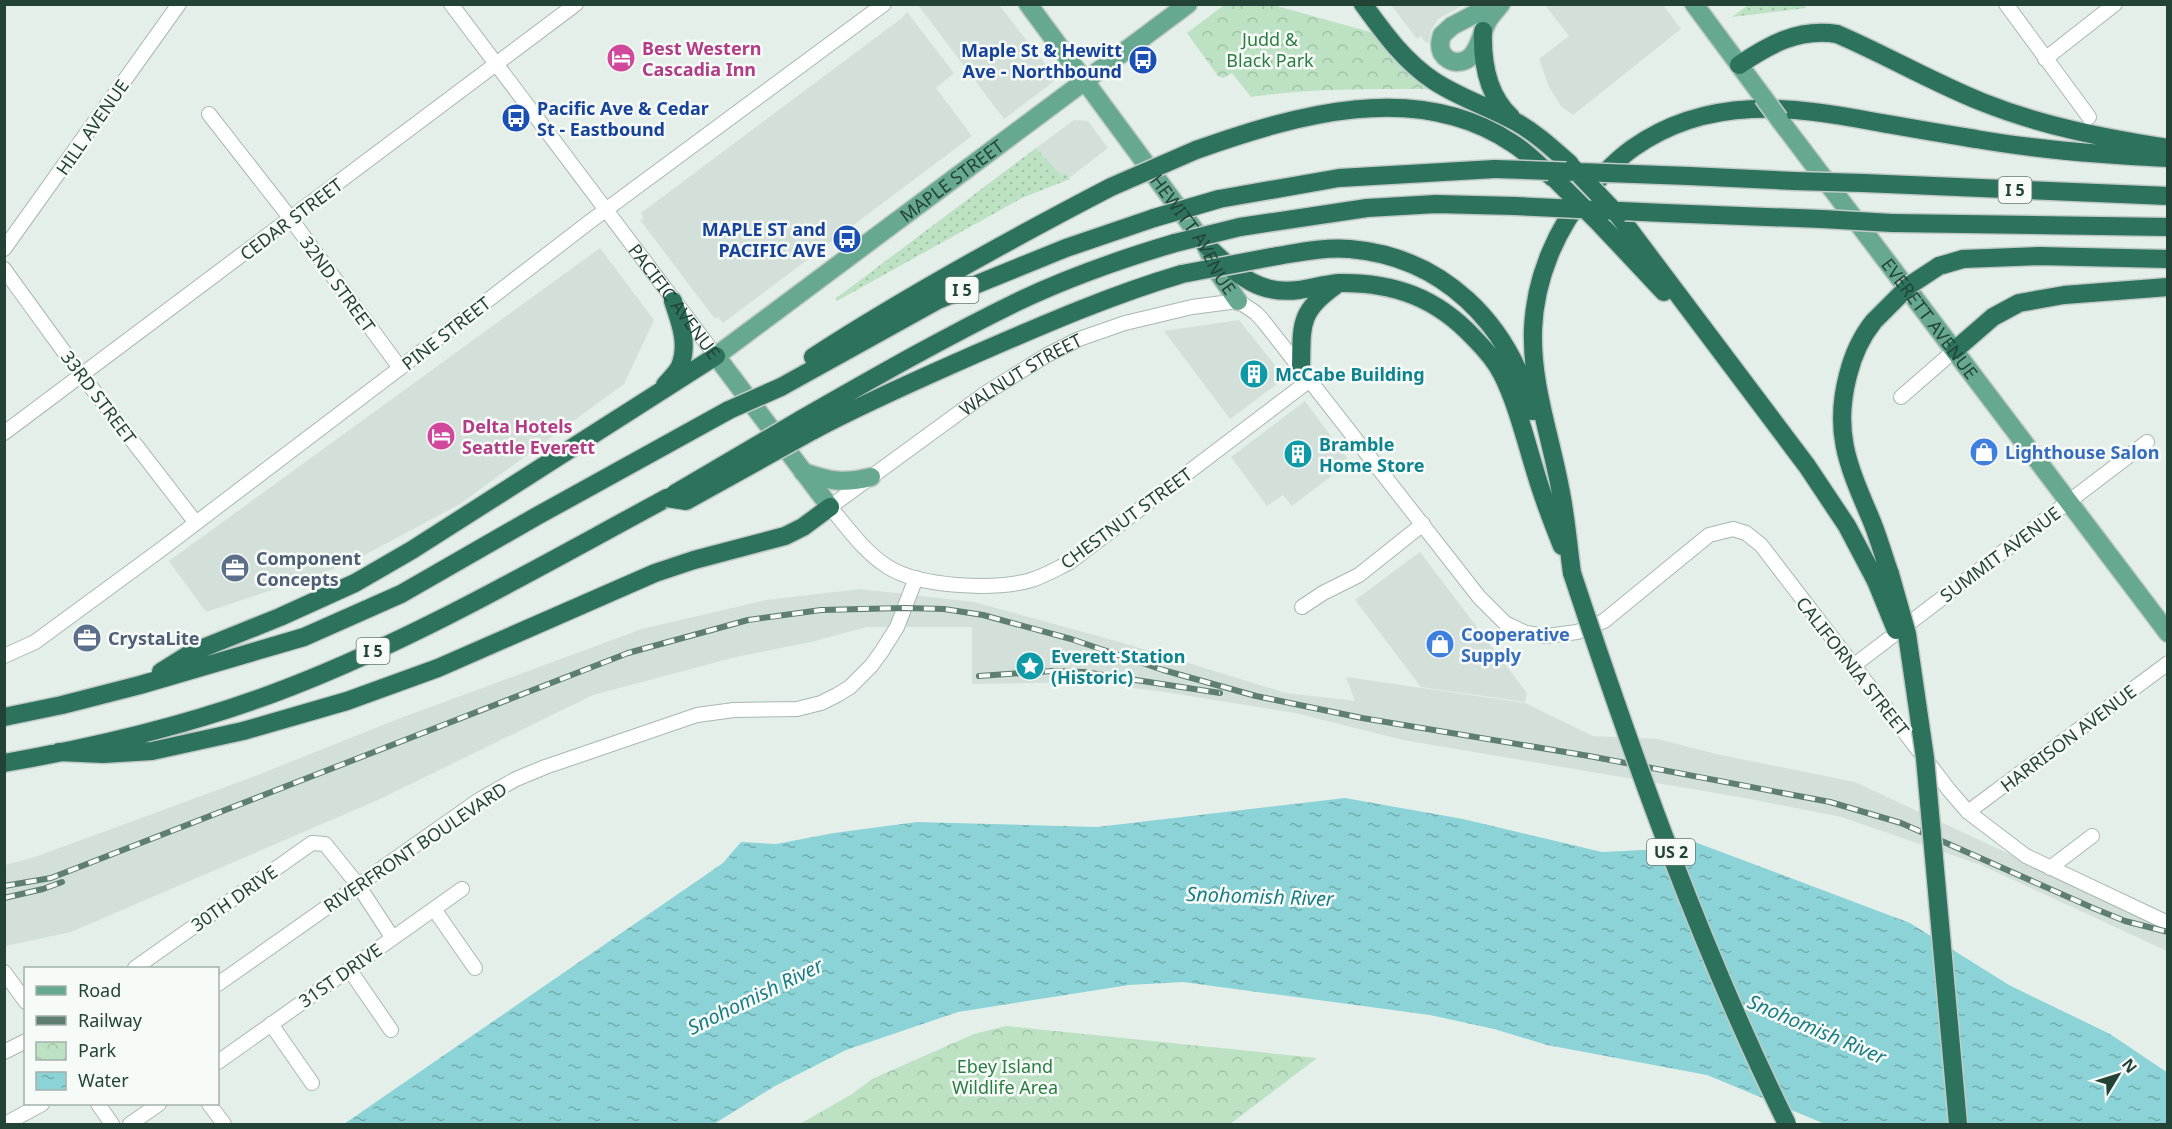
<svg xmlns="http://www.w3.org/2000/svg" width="2172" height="1129" font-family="'Noto Sans',sans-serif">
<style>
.built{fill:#d3dfd9}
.grass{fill:url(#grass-dots)}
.park{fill:url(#park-crowns)}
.water{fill:url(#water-ripples)}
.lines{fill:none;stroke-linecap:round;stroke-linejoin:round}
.minor-casing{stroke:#a7b8b1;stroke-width:16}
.major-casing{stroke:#c1cac7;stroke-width:21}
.highway-casing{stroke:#c1cac7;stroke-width:21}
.minor{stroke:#fff;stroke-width:14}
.major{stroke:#67a890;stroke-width:18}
.highway{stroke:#2c725c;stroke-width:18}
.rail-casing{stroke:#5e7e72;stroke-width:6}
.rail{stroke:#f7fbf8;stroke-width:4;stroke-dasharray:11;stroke-linecap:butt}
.major-bridge-casing{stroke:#c1cac7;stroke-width:21;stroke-linecap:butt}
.highway-bridge-casing{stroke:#c1cac7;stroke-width:21;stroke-linecap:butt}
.major-bridge{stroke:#67a890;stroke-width:18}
.highway-bridge{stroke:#2c725c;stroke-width:18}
.labels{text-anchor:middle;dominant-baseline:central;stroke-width:5;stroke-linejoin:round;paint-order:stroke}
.shield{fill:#f7fbf8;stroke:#637a71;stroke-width:1.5}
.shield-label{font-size:16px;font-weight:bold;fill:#234337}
.park-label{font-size:18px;fill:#2a7d41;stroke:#f7fbf8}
.hotel-label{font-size:18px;font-weight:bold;fill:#b23c85;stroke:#f7fbf8;text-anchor:start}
.transit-label{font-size:18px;font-weight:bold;fill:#164399;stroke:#f7fbf8;text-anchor:end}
.street-label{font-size:18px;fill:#234337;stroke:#f7fbf8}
.culture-label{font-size:18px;font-weight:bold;fill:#0d838f;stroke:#f7fbf8;text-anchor:start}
.shop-label{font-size:18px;font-weight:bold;fill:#366cbe;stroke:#f7fbf8;text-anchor:start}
.service-label{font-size:18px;font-weight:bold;fill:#4e5e75;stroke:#f7fbf8;text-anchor:start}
.water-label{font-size:20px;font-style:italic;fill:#187d84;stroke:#f7fbf8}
</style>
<defs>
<pattern id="grass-dots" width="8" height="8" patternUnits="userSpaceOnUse" patternTransform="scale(1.5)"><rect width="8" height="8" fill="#bde1c3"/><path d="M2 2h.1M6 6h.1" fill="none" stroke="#a2c2a8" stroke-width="1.8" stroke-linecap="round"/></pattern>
<pattern id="park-crowns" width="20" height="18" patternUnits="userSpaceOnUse" patternTransform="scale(1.5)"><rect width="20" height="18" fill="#bde1c3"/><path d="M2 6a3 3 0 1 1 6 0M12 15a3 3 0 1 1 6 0" fill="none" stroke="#a2c2a8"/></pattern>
<pattern id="water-ripples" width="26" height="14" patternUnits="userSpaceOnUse" patternTransform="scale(1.5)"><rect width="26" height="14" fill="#8bd3d7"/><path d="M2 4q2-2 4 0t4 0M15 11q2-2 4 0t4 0" fill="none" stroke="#71adaf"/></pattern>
</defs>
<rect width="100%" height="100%" fill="#e5efea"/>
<path class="built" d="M 918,5 L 999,5 L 1057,79 L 1004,119 Z
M 1391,5 L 1463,5 L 1438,19 L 1431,30 L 1429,43 L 1425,42 L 1421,36 L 1417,39 Z
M 1545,5 L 1663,5 L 1681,29 L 1573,115 L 1561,106 L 1549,87 L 1539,59 L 1569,36 Z
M 907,12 L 954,73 L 936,88 L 972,136 L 723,323 L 718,317 L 715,319 L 640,220 L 644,218 L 641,213 L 902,18 Z
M 1074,120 L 1088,121 L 1108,148 L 1069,178 L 1065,173 L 1061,175 L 1036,148 Z
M 600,248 L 654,320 L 624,384 L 460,504 L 346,565 L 206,612 L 169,561 Z
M 1239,320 L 1285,378 L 1230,419 L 1164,331 Z
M 1305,401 L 1350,462 L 1292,506 L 1283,495 L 1267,506 L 1231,457 Z
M 1420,552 L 1527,693 L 1525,702 L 1421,687 L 1355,600 Z
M 860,589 L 974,602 L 1123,643 L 1286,693 L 1355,701 L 1346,677 L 1525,703 L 1593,736 L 1658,739 L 1716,754 L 1855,782 L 2121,906 L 2168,918 L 2167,951 L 1981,865 L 1841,817 L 1745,798 L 1403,740 L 1295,713 L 1165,692 L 1086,682 L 972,684 L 972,627 L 867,627 L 811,642 L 736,657 L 593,695 L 378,800 L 71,932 L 5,946 L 5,865 L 35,857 L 250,778 L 398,719 L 642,629 L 766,600 Z"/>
<path class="grass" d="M 1804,4 L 1806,8 L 1732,17 L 1748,5 Z
M 1036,148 L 1061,175 L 1065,173 L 1070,179 L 1022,198 L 837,301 L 835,299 Z"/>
<path class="park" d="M 1224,5 L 1273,5 L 1374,33 L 1392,56 L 1414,77 L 1432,89 C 1370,89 1312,88 1251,97 L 1232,73 L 1223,78 L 1218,76 L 1187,33 Z
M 1006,1026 L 1317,1058 L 1230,1124 L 800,1124 L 852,1094 L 872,1079 L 974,1034 Z"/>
<path class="water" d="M 1345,798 L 1463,819 L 1602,852 L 1663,849 L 1684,838 L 1910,923 L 2009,985 L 2110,1034 L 2168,1073 L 2167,1124 L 1825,1124 L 1707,1075 L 1547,1045 L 1494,1029 L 1430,1015 L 1183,982 L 1129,985 L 958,1012 L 846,1050 L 775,1086 L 714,1124 L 344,1124 L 723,863 L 741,842 L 776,844 L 834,833 L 917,822 L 1097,827 Z"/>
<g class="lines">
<g class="minor-casing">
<g id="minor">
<path id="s1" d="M 451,4 L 716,356"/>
<path d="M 2006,4 L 2089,117"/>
<path d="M 2045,59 L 2115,4"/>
<path d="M 209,114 L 291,219 L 400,368"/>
<path d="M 4,249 L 179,4"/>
<path d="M 4,269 L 70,360 L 196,523"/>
<path id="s2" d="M 1310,380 L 1070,562 C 1056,569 1043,577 1028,581 C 991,590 920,587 888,567 C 864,552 848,528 830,507 L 986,393 L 1047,355 L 1079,339 L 1125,323 L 1192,307 L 1238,301 L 1256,313 L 1264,322 L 1479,597 L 1505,623 L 1526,633 L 1546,636 L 1577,632 L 1604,621 L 1709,535 L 1733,529 L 1746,533 L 1761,545 L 1949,790 L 1968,812 L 2026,856 L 2168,923"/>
<path d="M 1901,397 L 1955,350"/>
<path d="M 4,433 L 576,4"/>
<path d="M 1302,607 L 1323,593 L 1359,575 L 1423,524"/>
<path d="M 4,656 L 35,642 L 163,548 L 400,368 L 588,223 L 884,4"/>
<path d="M 1853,666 L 2147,442"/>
<path d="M 1968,812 L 2168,663"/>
<path d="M 2050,868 L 2092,836"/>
<path d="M 434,909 L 475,968"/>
<path d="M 135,968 L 312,843 L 325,844 L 358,885 L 392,937"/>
<path d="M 349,969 L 391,1030"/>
<path d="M 4,972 L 26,1002"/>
<path d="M 218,984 L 479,800 L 516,779 L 545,767 L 697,715 L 734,710 L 797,709 L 821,703 L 837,695 L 850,687 L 871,666 L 882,651 L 897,627 L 916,578"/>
<path d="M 271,1024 L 312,1083"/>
<path d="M 4,1052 L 26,1041"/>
<path d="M 218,1062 L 462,889"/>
<path d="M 98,1104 L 112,1124"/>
<path d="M 209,1104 L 224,1124"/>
<path d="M 5,1124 L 42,1104"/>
<path d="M 130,1124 L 159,1104"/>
</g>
</g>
<g class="major-casing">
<g id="major">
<path id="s3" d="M 1028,4 L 1205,244 L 1219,274 L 1238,301"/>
<path d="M 1494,4 L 1452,26 L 1442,35 C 1440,42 1439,46 1442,53 C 1445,58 1451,62 1457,62 C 1479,62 1480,33 1489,19 C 1492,14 1497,9 1501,4"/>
<path d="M 1694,4 L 1763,97"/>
<path id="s4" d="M 1779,119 L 2168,633"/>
<path d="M 803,472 C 830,481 843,484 871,477"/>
<path id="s5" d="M 830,507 L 716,356 L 1188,4"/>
</g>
</g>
<g class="highway-casing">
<path id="highway" d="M 1363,4 C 1384,33 1404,61 1434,81 C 1460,98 1489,107 1516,122 C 1536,133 1553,149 1570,164
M 1483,31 C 1482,61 1487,95 1511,117
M 1739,65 C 1770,44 1799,28 1837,34 C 1886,55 1932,82 1982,102 C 2042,126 2104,138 2168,148
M 1196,150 C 1295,115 1416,79 1512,143 C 1527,152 1540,166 1553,178
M 1689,176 L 1794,181
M 1863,183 L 2168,196
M 1219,199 L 1339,178 L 1495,169
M 1664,213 L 1822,219
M 1619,216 L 1807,466 L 1847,526 L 1876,581
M 1892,223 L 2168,227
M 1601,225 L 1664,292
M 1240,227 L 1367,208 L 1436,204 L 1515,206
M 1205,244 C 1234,271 1256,296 1299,290 C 1312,288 1326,284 1339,283 C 1394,282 1437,298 1474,338 C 1485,349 1495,360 1502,374 C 1516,402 1524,434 1533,464 C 1541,492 1551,519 1562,546
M 1277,256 C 1301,252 1325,247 1350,249 C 1443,257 1509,323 1532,411
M 1939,266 L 1963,259 L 2039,256 L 2168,259
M 1874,321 C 1861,337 1853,355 1848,375 C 1833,432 1848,465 1870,517 C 1878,535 1883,555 1890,574
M 1955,350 L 1993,317 L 2019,303 L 2064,295 L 2168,287
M 813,357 C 909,295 1009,240 1111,187
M 1301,368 C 1302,326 1298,312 1335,286
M 665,385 C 670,379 677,373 680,366 C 689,344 680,322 673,301
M 781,387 L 938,300 L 1066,248 L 1154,218
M 800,420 C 872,379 943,338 1017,302 C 1067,278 1121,259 1175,243
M 812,431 C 866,402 922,378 978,353 C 1045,324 1111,295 1182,274
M 1572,573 C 1568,545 1566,516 1560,488 C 1550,434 1531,384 1533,329 C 1535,279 1556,228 1589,190 C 1602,175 1616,160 1633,148 C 1708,95 1792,106 1876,122 C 1910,128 1943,134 1976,139 C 2039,150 2104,155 2168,158
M 161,672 L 193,652 L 280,617 L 355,583 L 412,550 L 716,356
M 4,717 L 62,705 L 140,685 L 304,637 L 401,594 L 537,516 L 729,410
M 59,752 L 103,754 L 152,751 L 243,731 L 347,701 L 438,668 L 655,573 L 694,560 L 785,536 L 803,527 L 830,507
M 4,763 C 102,746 198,723 290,687 C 421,636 544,564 667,498"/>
</g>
<use href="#minor" class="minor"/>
<use href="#major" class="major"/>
<use href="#highway" class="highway"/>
<g class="rail-casing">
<path id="rail" d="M 979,676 L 1053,671 L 1084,672 L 1220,693
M 4,886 L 51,878 L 628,653 L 748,620 L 821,610 L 905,608 L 944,609 L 983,615 L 1071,639 L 1163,670 L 1256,696 L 1362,718 L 1589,756 L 1830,802 L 1901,823 L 2093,908 L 2125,921 L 2168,932
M 4,898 L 43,889 L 62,882"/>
</g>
<use href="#rail" class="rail"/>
<g class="major-bridge-casing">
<path id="major-bridge" d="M 1763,97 L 1779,119"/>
</g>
<g class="highway-bridge-casing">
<path id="highway-bridge" d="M 1573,168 L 1618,215
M 1495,169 L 1689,176
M 1557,181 L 1601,225
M 1794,181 L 1863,183
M 1111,187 L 1196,150
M 1515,206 L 1664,213
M 1154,218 L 1219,199
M 1822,219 L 1892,223
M 1175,243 L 1240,227
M 1182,274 L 1277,256
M 1874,321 L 1910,285 L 1939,266
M 729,410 L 781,387
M 674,494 L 800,420
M 667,498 L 686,501 L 812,431
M 1572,573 C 1634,760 1700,947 1787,1124
M 1890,574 L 1907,634 L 1925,758 L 1958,1124
M 1876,581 L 1896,630"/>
</g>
<use href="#major-bridge" class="major-bridge"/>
<use href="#highway-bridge" class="highway-bridge"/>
</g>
<defs>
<g id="hotel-disc" transform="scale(1.5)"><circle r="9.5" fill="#d1479c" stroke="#f7fbf8"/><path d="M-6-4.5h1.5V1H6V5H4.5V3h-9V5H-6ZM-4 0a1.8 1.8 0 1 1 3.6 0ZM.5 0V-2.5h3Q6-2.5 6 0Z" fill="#fff"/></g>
<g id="bus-disc" transform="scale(1.5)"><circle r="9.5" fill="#1a4fb4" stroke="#f7fbf8"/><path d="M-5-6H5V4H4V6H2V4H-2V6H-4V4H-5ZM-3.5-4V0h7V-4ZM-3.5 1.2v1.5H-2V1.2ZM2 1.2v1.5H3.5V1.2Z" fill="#fff"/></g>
<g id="building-disc" transform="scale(1.5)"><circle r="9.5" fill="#0f9aa8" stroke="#f7fbf8"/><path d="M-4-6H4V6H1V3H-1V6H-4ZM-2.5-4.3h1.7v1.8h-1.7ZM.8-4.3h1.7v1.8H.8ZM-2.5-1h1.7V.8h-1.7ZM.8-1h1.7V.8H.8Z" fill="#fff"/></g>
<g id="shop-disc" transform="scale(1.5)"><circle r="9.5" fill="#3f7fe0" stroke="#f7fbf8"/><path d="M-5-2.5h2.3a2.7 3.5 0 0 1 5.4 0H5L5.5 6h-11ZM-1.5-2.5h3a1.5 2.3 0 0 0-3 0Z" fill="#fff"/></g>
<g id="office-disc" transform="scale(1.5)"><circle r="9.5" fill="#5c6f8a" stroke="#f7fbf8"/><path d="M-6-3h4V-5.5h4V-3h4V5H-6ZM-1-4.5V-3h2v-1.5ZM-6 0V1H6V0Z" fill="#fff"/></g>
<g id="sight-disc" transform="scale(1.5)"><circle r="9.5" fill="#0f9aa8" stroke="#f7fbf8"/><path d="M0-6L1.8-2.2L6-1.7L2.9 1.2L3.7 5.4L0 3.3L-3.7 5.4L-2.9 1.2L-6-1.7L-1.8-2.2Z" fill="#fff"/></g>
</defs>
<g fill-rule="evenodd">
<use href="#hotel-disc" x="621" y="58"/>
<use href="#bus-disc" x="1143" y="60"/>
<use href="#bus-disc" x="516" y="118"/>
<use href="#bus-disc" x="847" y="239"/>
<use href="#building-disc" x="1254" y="374"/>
<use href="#hotel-disc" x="441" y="436"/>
<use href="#shop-disc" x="1984" y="452"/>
<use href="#building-disc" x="1298" y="454"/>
<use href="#office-disc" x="235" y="568"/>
<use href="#office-disc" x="87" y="638"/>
<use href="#shop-disc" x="1440" y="644"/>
<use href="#sight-disc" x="1030" y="666"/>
</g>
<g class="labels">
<g class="shield">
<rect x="1998.5" y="177" width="33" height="26" rx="4.5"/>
<rect x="945.5" y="277" width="33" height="26" rx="4.5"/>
<rect x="356.5" y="638" width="33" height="26" rx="4.5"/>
<rect x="1647" y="839" width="48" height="26" rx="4.5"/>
</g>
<g class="shield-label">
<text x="2015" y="190">I 5</text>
<text x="962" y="290">I 5</text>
<text x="373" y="651">I 5</text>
<text x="1671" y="852">US 2</text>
</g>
<g class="park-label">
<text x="1270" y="39">Judd &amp;<tspan x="1270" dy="21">Black Park</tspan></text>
<text x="1005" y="1066">Ebey Island<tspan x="1005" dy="21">Wildlife Area</tspan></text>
</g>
<g class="hotel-label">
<text x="642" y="48">Best Western<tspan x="642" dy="21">Cascadia Inn</tspan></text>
<text x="462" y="426">Delta Hotels<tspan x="462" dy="21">Seattle Everett</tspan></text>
</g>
<g class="transit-label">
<text x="1122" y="50">Maple St &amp; Hewitt<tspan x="1122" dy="21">Ave - Northbound</tspan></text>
<text x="537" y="108" text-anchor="start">Pacific Ave &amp; Cedar<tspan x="537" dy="21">St - Eastbound</tspan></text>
<text x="826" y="229">MAPLE ST and<tspan x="826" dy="21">PACIFIC AVE</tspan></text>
</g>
<g class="street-label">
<text transform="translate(92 127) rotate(-55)">HILL AVENUE</text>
<text stroke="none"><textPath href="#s5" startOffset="483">MAPLE STREET</textPath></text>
<text transform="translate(291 219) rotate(-37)">CEDAR STREET</text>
<text stroke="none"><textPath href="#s3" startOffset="284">HEWITT AVENUE</textPath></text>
<text transform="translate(338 284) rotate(54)">32ND STREET</text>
<text stroke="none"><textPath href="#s1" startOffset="372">PACIFIC AVENUE</textPath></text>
<text stroke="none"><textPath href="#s4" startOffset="250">EVERETT AVENUE</textPath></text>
<text transform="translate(446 333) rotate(-38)">PINE STREET</text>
<text stroke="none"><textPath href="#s2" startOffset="807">WALNUT STREET</textPath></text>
<text transform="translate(99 397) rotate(53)">33RD STREET</text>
<text transform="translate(1126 518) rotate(-36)">CHESTNUT STREET</text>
<text transform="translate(2000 554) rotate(-37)">SUMMIT AVENUE</text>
<text transform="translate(1853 666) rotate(52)">CALIFORNIA STREET</text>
<text transform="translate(2068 738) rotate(-37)">HARRISON AVENUE</text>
<text transform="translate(415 847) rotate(-34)">RIVERFRONT BOULEVARD</text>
<text transform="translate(234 898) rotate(-35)">30TH DRIVE</text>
<text transform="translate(340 975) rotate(-35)">31ST DRIVE</text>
</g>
<g class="culture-label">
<text x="1275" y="374">McCabe Building</text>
<text x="1319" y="444">Bramble<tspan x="1319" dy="21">Home Store</tspan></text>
<text x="1051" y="656">Everett Station<tspan x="1051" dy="21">(Historic)</tspan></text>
</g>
<g class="shop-label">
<text x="2005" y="452">Lighthouse Salon</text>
<text x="1461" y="634">Cooperative<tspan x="1461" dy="21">Supply</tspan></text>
</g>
<g class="service-label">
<text x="256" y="558">Component<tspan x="256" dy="21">Concepts</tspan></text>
<text x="108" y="638">CrystaLite</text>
</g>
<g class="water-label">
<text transform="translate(1260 896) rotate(2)">Snohomish River</text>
<text transform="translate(755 996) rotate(-26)">Snohomish River</text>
<text transform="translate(1817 1029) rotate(23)">Snohomish River</text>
</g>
</g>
<rect width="2172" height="1129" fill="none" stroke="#234337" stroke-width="12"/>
<rect x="24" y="967" width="195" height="138" fill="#f7fbf8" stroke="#a2b1ab" stroke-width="1.5"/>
<rect x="36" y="986" width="30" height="9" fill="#67a890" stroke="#a2b1ab" stroke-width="1.5"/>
<text x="78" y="997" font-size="18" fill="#234337">Road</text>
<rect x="36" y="1016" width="30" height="9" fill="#5e7e72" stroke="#a2b1ab" stroke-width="1.5"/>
<text x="78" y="1027" font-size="18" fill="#234337">Railway</text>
<rect x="36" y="1042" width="30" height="18" fill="url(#park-crowns)" stroke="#a2b1ab" stroke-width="1.5"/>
<text x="78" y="1057" font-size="18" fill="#234337">Park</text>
<rect x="36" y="1072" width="30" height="18" fill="url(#water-ripples)" stroke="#a2b1ab" stroke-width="1.5"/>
<text x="78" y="1087" font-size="18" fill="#234337">Water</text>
<g transform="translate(2118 1075) rotate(52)" stroke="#f7fbf8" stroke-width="4.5" paint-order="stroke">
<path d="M0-4.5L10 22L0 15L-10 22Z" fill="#234337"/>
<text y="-9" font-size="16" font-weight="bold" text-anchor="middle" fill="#234337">N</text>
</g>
</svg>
